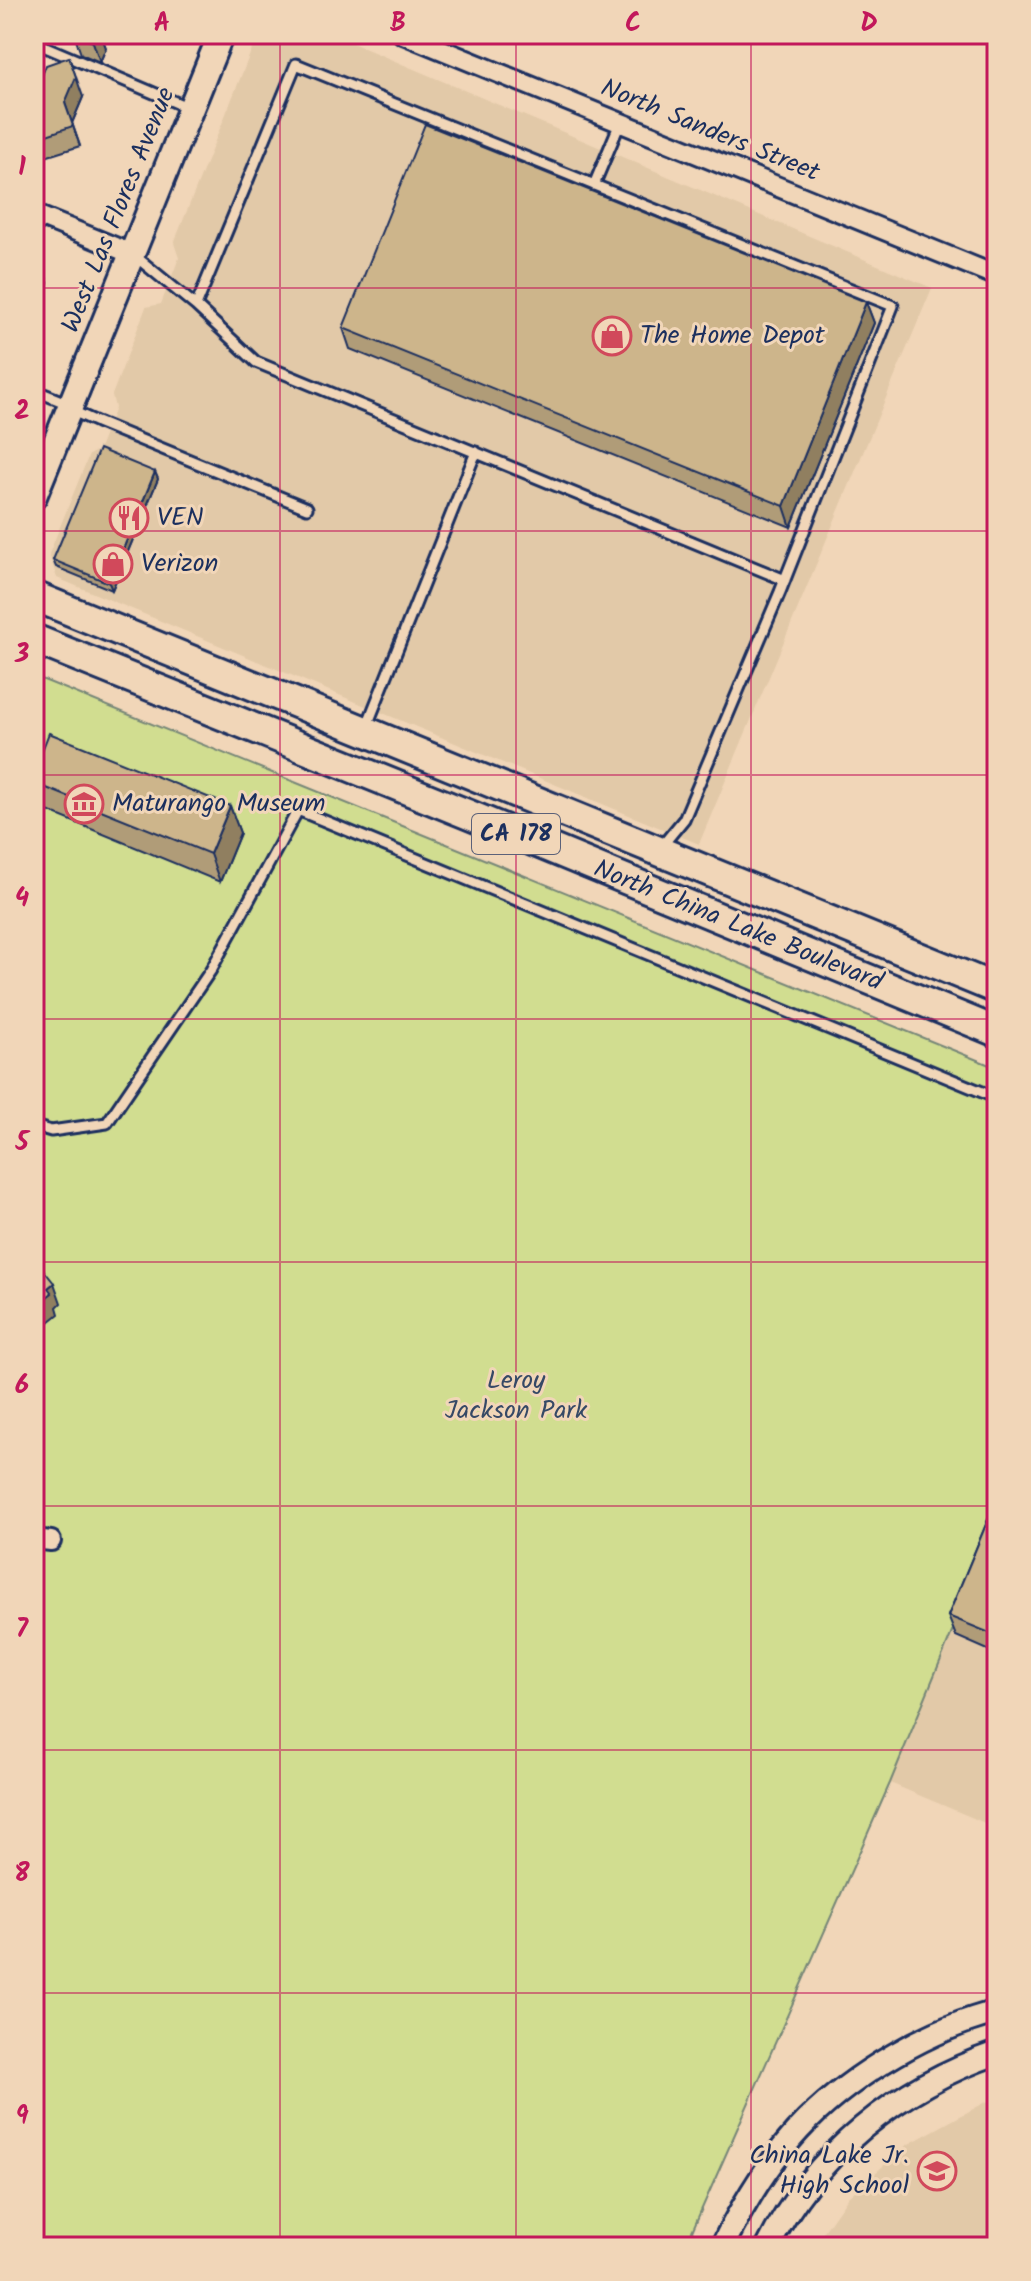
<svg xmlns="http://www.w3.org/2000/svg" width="1031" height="2281" font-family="Kalam,sans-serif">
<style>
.built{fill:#e2c9a8}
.green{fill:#d1dd90;stroke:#768677;stroke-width:2}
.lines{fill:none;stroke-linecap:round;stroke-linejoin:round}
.service-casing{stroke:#1b2f5e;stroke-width:15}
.minor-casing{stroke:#1b2f5e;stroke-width:24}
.tertiary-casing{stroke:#1b2f5e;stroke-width:28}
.secondary-casing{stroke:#1b2f5e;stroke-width:30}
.primary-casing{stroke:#1b2f5e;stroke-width:34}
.service{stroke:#f1d6b8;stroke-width:9}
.minor{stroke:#f1d6b8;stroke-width:18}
.tertiary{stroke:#f1d6b8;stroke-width:22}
.secondary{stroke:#f1d6b8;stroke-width:24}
.primary{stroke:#f1d6b8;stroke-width:28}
.wall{fill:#b09c78;stroke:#1b2f5e;stroke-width:2}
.shaded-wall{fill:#907f61;stroke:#1b2f5e;stroke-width:2}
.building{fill:#cdb58b;stroke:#1b2f5e;stroke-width:2}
.grid{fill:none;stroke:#c2185b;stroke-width:2;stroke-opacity:0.55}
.labels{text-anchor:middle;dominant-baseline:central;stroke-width:6;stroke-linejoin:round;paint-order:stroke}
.shield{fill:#f1d6b8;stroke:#5b6179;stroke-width:2}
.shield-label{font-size:24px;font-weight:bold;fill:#1b2f5e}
.street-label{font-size:26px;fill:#1b2f5e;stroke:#f1d6b8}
.poi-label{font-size:26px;fill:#1b2f5e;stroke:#f1d6b8;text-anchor:start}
.park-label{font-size:26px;fill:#364966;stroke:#f1d6b8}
.neatline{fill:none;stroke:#c2185b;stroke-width:3}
.grid-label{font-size:26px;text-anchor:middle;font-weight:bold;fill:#c2185b}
</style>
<rect width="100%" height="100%" fill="#f1d6b8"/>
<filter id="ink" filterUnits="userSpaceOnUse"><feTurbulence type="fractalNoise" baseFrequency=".0125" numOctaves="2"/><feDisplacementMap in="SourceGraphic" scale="16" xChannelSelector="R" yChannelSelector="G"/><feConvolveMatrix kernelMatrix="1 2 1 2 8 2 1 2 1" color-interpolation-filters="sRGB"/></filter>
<g filter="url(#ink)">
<path class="built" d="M 258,34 L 331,34 L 932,288 L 699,844 L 57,578 L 49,554 L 89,455 L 99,449 L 115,408 L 112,395 L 146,307 L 161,304 L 179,258 L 174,243 Z
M 997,1523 L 997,1828 L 890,1783 Z
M 997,2099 L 997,2247 L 813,2247 L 848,2197 L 907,2145 L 986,2102 Z"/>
<path class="green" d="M 34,676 L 997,1068 L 997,1523 L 890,1783 L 685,2247 L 34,2247 Z"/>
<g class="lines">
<g class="service-casing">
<path id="service" d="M 34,42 L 189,108
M 594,185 L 620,123
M 135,256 L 196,306 L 256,362 L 785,580
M 196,306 L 296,64 L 893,306 L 780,592 L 684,819 L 661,847
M 34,390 L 71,405 L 77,413 L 97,422 L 307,508
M 366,728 L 476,452
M 34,1126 L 51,1131 L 107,1123 L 211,970 L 298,810 L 987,1094 L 997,1089"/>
</g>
<g class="minor-casing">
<path id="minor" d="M 403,34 L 997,276
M 34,214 L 132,254
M 34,1539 L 51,1541"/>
</g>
<g class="tertiary-casing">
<path id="tertiary" d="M 722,2247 C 743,2204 773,2155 807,2121 C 855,2073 931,2028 997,2012
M 768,2247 C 814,2154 899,2086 997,2053"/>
</g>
<g class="secondary-casing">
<path id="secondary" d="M 34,496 L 221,34"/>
</g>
<g class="primary-casing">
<path id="primary" d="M 34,596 L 997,989
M 34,639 L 467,814 L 997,1032"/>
</g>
<use href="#service" class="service"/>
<use href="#minor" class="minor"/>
<use href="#tertiary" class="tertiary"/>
<use href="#secondary" class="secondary"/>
<use href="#primary" class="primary"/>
</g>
<path class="wall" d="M 63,34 L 101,34 L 106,48 L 100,62 L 81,54 L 76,40 Z
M 83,97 L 72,123 L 80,146 L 45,157 L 34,126 Z
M 866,302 L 874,323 L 791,527 L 350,349 L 343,328 Z
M 155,472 L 158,479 L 112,590 L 56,567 L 53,560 Z
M 34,771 L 230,806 L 240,833 L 220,882 L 40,808 L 34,793 Z
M 997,1498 L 997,1654 L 956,1636 L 948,1616 Z"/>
<path class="shaded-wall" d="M 96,34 L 101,34 L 106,48 L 100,62 L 93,42 Z
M 69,57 L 83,97 L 72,123 L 80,146 L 65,103 Z
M 40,262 L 48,283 L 34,316 L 34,277 Z
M 866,302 L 874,323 L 791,527 L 784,506 Z
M 155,472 L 158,479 L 112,590 L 109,583 Z
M 230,806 L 240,833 L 220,882 L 210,854 Z
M 54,1283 L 61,1303 L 57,1307 L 59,1314 L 34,1334 L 34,1307 L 48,1288 Z"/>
<path class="building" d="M 74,34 L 96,34 L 93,42 Z
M 69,57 L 76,77 L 65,103 L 73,126 L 38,138 L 34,126 L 34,75 L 41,78 L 46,65 Z
M 425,124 L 866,302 L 784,506 L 343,328 Z
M 34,259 L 40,262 L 34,277 Z
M 99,449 L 155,472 L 109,583 L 53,560 Z
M 49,733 L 230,806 L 210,854 L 34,783 L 34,771 Z
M 34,1258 L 54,1283 L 48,1288 L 52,1293 L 34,1307 Z
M 997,1498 L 997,1636 L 948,1616 Z"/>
</g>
<path class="grid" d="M 280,34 L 280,2247M 516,34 L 516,2247M 751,34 L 751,2247M 34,288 L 997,288M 34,531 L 997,531M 34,775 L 997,775M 34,1019 L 997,1019M 34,1262 L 997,1262M 34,1506 L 997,1506M 34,1750 L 997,1750M 34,1993 L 997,1993"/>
<defs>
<g id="shop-ring" transform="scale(2)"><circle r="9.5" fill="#f1d6b8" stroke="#d1495b" stroke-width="1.5"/><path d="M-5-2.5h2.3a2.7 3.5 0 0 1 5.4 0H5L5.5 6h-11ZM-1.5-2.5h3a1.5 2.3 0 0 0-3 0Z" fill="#d1495b"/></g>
<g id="restaurant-ring" transform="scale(2)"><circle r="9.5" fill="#f1d6b8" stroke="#d1495b" stroke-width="1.5"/><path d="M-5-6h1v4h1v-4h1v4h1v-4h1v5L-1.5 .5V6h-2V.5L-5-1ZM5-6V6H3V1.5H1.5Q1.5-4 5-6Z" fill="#d1495b"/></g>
<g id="museum-ring" transform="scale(2)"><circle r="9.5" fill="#f1d6b8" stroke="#d1495b" stroke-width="1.5"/><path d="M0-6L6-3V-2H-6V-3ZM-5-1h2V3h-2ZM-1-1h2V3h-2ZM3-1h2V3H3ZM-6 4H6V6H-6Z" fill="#d1495b"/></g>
<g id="school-ring" transform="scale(2)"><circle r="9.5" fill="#f1d6b8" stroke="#d1495b" stroke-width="1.5"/><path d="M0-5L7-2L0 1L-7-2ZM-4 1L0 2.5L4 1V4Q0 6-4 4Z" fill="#d1495b"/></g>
</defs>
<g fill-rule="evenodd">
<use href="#shop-ring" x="612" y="336"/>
<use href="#restaurant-ring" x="129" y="518"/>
<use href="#shop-ring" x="113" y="564"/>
<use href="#museum-ring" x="84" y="804"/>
<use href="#school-ring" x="937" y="2171"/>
</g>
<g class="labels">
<rect class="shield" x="472" y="814" width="88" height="40" rx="6"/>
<g class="shield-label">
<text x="516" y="834">CA 178</text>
</g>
<g class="street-label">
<text transform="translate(710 131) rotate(22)">North Sanders Street</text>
<text transform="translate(119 210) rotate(-68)">West Las Flores Avenue</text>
<text transform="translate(738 926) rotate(22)">North China Lake Boulevard</text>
</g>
<g class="poi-label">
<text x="640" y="336">The Home Depot</text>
<text x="157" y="518">VEN</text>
<text x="141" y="564">Verizon</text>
<text x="112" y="804">Maturango Museum</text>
<text x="909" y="2156" text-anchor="end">China Lake Jr.<tspan x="909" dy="30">High School</tspan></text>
</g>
<g class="park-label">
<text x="516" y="1381">Leroy<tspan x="516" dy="30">Jackson Park</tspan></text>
</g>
</g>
<rect width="1031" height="2281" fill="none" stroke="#f1d6b8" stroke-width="88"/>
<rect x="44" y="44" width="943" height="2193" class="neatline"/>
<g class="grid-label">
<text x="162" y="31">A</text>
<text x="398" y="31">B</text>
<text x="633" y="31">C</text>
<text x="869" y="31">D</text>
<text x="22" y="175">1</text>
<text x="22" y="419">2</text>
<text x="22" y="662">3</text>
<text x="22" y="906">4</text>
<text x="22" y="1150">5</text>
<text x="22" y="1393">6</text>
<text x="22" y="1637">7</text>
<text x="22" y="1881">8</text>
<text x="22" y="2124">9</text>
</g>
</svg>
